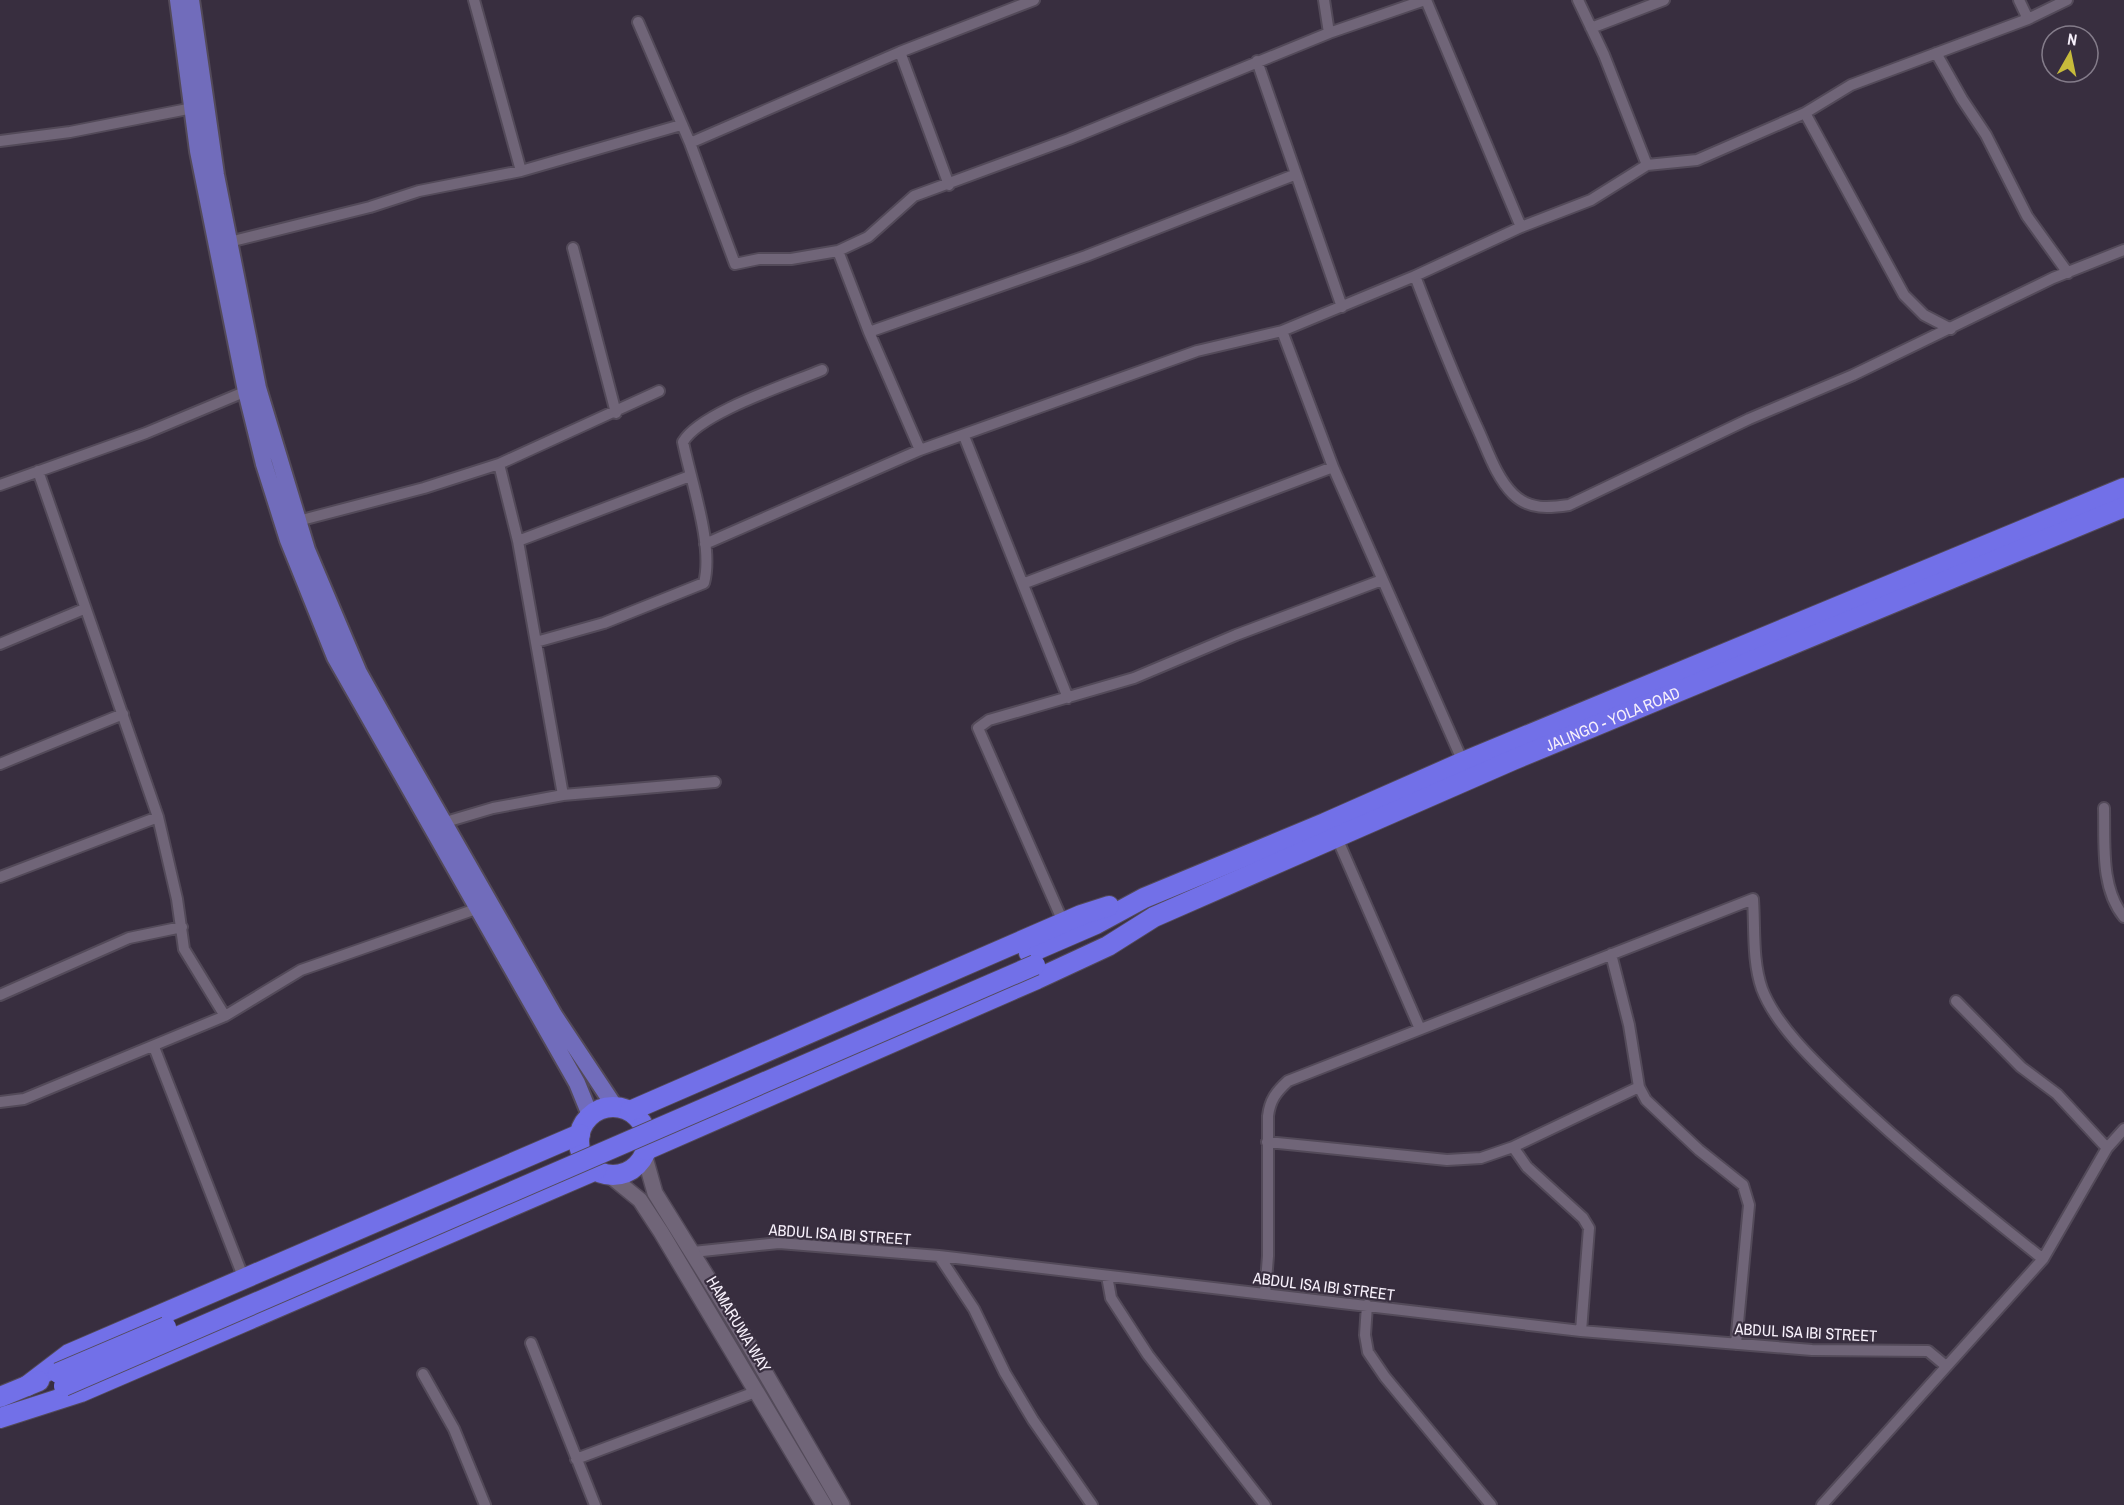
<svg xmlns="http://www.w3.org/2000/svg" width="2124" height="1505" font-family="'Archivo Narrow',sans-serif">
<style>
.lines{fill:none;stroke-linecap:round;stroke-linejoin:round}
.street-casing{stroke:#534a59;stroke-width:14}
.secondary-casing{stroke:#534a59;stroke-width:18}
.primary-casing{stroke:#534a59;stroke-width:20}
.highway-casing{stroke:#534a59;stroke-width:22}
.street{stroke:#706578;stroke-width:10}
.secondary{stroke:#706578;stroke-width:15}
.primary{stroke:#716cbb;stroke-width:16}
.highway{stroke:#7270e8;stroke-width:20}
.highway-bridge-casing{stroke:#534a59;stroke-width:22;stroke-linecap:butt}
.highway-bridge{stroke:#7270e8;stroke-width:20}
.labels{text-anchor:middle;dominant-baseline:central;stroke-width:4.5;stroke-linejoin:round;paint-order:stroke}
.street-label{font-size:16px;fill:#f7f0fb;stroke:#382e3f}
</style>
<rect width="100%" height="100%" fill="#382e3f"/>
<g class="lines">
<g class="street-casing">
<path id="street" d="M 474,0 L 521,171
M 1324,0 L 1329,33
M 1426,0 L 1521,227
M 1578,0 L 1604,55 L 1647,165
M 2019,0 L 2028,19
M 638,22 L 690,143 L 735,264 L 759,259 L 791,259 L 838,251 L 868,237 L 914,196 L 1069,139 L 1329,33 L 1425,0
M 1591,28 L 1664,0
M 900,52 L 949,185
M 1936,53 L 1962,99 L 1986,135 L 2027,216 L 2068,273
M 1257,61 L 1342,307
M 1805,113 L 1904,295 L 1924,315 L 1951,329
M 0,141 L 70,132 L 198,107
M 690,143 L 900,52 L 1034,0
M 229,242 L 370,207 L 419,191 L 521,171 L 681,125
M 573,248 L 616,413
M 838,251 L 869,332 L 920,450
M 1415,276 C 1434,326 1454,376 1476,425 C 1487,448 1495,476 1513,494 C 1529,510 1549,508 1569,505 L 1749,419 L 1853,375 L 2053,278 L 2124,250
M 1282,331 L 1333,467 L 1463,762
M 869,332 L 1086,256 L 1294,175
M 964,436 L 1068,698
M 38,471 L 158,817 L 177,899 L 184,949 L 225,1016
M 0,485 L 146,433 L 249,390
M 298,521 L 424,488 L 499,464
M 518,541 L 690,476
M 705,544 L 920,450 L 1197,351 L 1282,331 L 1415,276 L 1521,227 L 1591,200 L 1647,165 L 1697,160 L 1805,113 L 1851,85 L 2028,19 L 2067,0
M 1025,583 L 1333,467
M 536,642 L 604,623 L 704,583 C 714,546 691,482 683,442 C 699,413 789,384 822,370
M 0,644 L 84,609
M 0,764 L 123,714
M 563,795 L 715,782
M 2104,808 C 2105,843 2100,888 2124,917
M 439,824 L 493,808 L 563,795 L 518,541 L 499,464 L 659,391
M 1337,838 L 1420,1029
M 0,877 L 158,817
M 1064,924 L 978,728 L 989,720 L 1134,678 L 1236,635 L 1382,580
M 1611,954 L 1629,1025 L 1639,1087 L 1646,1100 L 1699,1150 L 1743,1185 L 1749,1205 L 1736,1344
M 0,995 L 129,938 L 182,927
M 1956,1001 L 2021,1067 L 2057,1094 L 2107,1148
M 154,1047 L 244,1279
M 0,1102 L 24,1099 L 225,1016 L 301,970 L 479,908
M 1267,1142 L 1447,1160 L 1481,1158 L 1513,1147 L 1639,1087
M 1513,1147 L 1527,1167 L 1583,1218 L 1589,1228 L 1581,1331
M 693,1252 L 779,1243 L 939,1256 L 1581,1331 L 1812,1350 L 1928,1351 L 1946,1366
M 939,1256 L 974,1309 L 1005,1373 L 1033,1420 L 1092,1505
M 1107,1276 L 1111,1298 L 1148,1355 L 1265,1505
M 1265,1294 L 1268,1256 L 1268,1116 C 1270,1100 1276,1092 1288,1081 L 1753,899 C 1755,927 1752,961 1762,989 C 1776,1026 1817,1064 1845,1091 C 1908,1151 1975,1205 2043,1259
M 1367,1305 L 1365,1335 L 1368,1352 L 1385,1377 L 1491,1505
M 531,1343 L 595,1505
M 423,1374 L 454,1429 L 485,1505
M 576,1459 L 758,1391
M 1822,1505 L 2043,1259 L 2107,1148 L 2124,1129"/>
</g>
<g class="secondary-casing">
<path id="secondary" d="M 644,1154 L 655,1193 L 742,1333 L 842,1505
M 608,1174 L 640,1200 L 661,1232 L 824,1505"/>
</g>
<g class="primary-casing">
<path id="primary" d="M 178,0 L 198,151 L 246,391 L 264,464 L 288,540 L 335,657 L 577,1083 L 590,1115
M 191,0 L 216,175 L 258,388 L 307,550 L 359,673 L 392,732 L 554,1015 L 615,1107"/>
</g>
<g class="highway-casing">
<g id="highway">
<path d="M 1029,953 L 1096,924 L 1144,898 L 1325,823 L 1463,762 L 2124,488"/>
<circle cx="613" cy="1141" r="34"/>
<path d="M 630,1111 L 1081,915 L 1109,906"/>
<path id="s1" d="M 646,1150 L 1037,979 L 1108,946 L 1154,917 L 1513,760 L 2124,507"/>
<path d="M 27,1386 L 69,1354 L 580,1134"/>
<path d="M 0,1397 L 39,1381"/>
<path d="M 0,1418 L 81,1392 L 596,1170"/>
</g>
</g>
<use href="#street" class="street"/>
<use href="#secondary" class="secondary"/>
<use href="#primary" class="primary"/>
<use href="#highway" class="highway"/>
<g class="highway-bridge-casing">
<path id="highway-bridge" d="M 58,1373 L 166,1327
M 64,1386 L 1035,965"/>
</g>
<use href="#highway-bridge" class="highway-bridge"/>
</g>
<g class="labels">
<g class="street-label">
<text stroke="none"><textPath href="#s1" startOffset="1059">JALINGO - YOLA ROAD</textPath></text>
<text transform="translate(840 1234) rotate(4)">ABDUL ISA IBI STREET</text>
<text transform="translate(1324 1286) rotate(7)">ABDUL ISA IBI STREET</text>
<text transform="translate(739 1324) rotate(59)">HAMARUWA WAY</text>
<text transform="translate(1806 1332) rotate(3)">ABDUL ISA IBI STREET</text>
</g>
</g>
<g transform="translate(2070 54) rotate(9)"><circle r="28" fill="#382e3f" stroke="#847c8a" stroke-width="1.5"/>
<path d="M0-4.5L10 22L0 15L-10 22Z" fill="#c7bb3b"/>
<text y="-9" font-size="16" font-weight="bold" text-anchor="middle" fill="#f7f0fb">N</text>
</g>
</svg>
